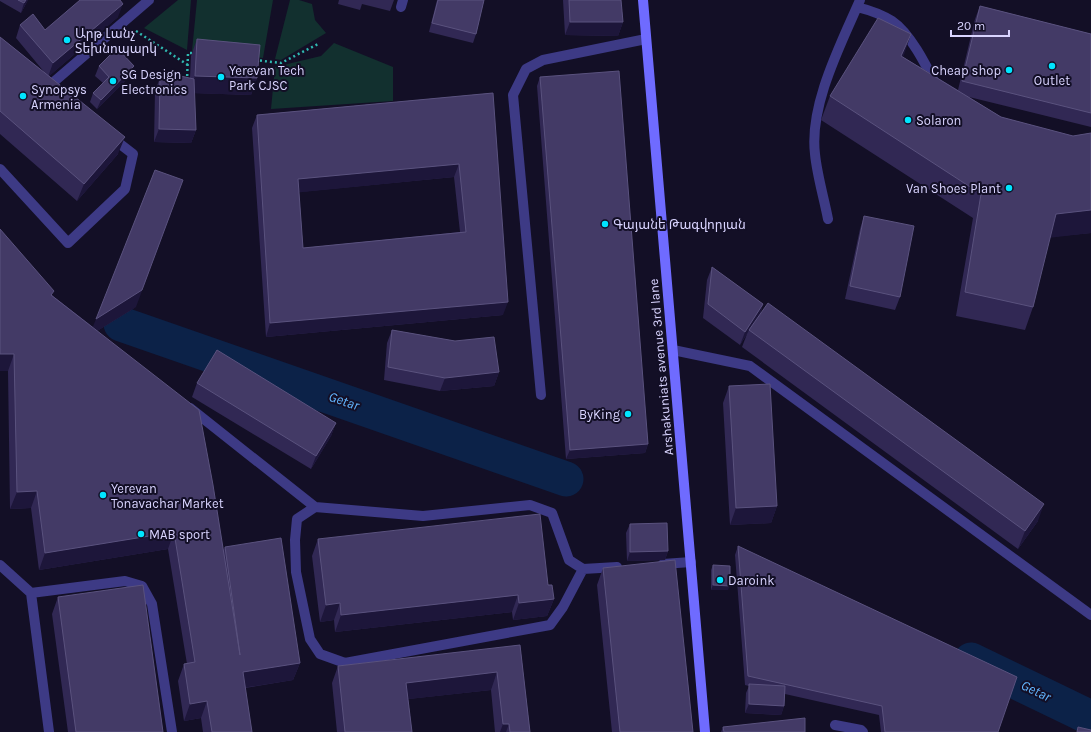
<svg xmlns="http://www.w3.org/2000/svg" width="1091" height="732" font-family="Karla,'Noto Sans Armenian',sans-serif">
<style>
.green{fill:#12302f}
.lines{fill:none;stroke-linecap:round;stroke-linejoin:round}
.river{stroke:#0c2248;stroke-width:35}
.path{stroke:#2fb8b0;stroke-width:2.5;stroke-dasharray:2 3;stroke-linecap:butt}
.lane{stroke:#3d3a85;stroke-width:10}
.secondary{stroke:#6f6bff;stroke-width:10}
.wall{fill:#312854;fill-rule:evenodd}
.shaded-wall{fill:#1d163a}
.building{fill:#433a66;stroke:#5a527e;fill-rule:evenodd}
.poi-dot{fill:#00e5ff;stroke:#130f26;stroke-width:1.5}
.labels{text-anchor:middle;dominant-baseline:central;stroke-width:4;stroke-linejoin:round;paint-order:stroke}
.poi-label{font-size:13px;fill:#d9d4ff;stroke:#130f26;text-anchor:start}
.street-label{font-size:13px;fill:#d9d4ff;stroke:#130f26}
.water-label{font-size:14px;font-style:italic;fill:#62b6ff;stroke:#130f26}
</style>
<rect width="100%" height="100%" fill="#130f26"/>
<path class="green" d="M 178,0 L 191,0 L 187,50 L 144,28 Z
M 197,0 L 273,0 L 263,58 L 192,51 Z
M 290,0 L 299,0 L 312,4 L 315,20 L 326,33 L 281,60 L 275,59 Z
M 334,43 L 393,67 L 393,101 L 271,109 L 275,67 L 321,56 Z"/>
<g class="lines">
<path class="river" d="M 121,324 L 566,479
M 971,660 L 1091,718"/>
<path class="path" d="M 136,31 L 188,65
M 255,60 L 281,63 L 318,44
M 187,81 L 188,53 L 195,53"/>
<path class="lane" d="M 401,7 L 403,0
M 857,7 C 869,10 881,14 892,21 C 910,33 926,65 936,85
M 49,86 L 149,0
M 0,169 L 68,243 L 125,189 L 133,154 L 111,137
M 828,219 C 824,198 817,175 815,154 C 809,105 841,44 860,0
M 673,350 L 750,366 L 1091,615
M 541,395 L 513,95 L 526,69 L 543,60 L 646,39
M 190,408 L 315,507
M 663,564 L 691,562
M 0,565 L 31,593 L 49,732
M 583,569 L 563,607 L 550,625 L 345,663 L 320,654 L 310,639 L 296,572 L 295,540 L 297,519 L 315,507 L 423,516 L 530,505 L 552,513 L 569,560 L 583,569 L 617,567
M 31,593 L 125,581 L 142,586 L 152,604 L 172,732
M 835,725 L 861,730 L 863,732"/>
<path class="secondary" d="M 643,0 L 705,732"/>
</g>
<path class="wall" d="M 0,0 L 28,0 L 21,13 L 0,1 Z
M 339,0 L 394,0 L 390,11 L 362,4 L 360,10 L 338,4 Z
M 437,0 L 484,0 L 476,34 L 473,43 L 429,32 Z
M 563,0 L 621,0 L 623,22 L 618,36 L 565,35 Z
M 980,6 L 1091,34 L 1091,127 L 969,97 L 1001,117 L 1073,136 L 1091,133 L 1091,233 L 1050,237 L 1033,307 L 1025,330 L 956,316 L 973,218 L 821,120 L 830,96 L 903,57 L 958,90 L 975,19 Z
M 118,17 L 49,76 L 118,154 L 77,201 L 0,134 L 0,37 L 45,73 L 16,38 L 20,25 L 45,30 Z
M 197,39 L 257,78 L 251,95 L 194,93 L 196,130 L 191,143 L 154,142 L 155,91 L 160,78 L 190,78 L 191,56 Z
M 99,66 L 131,75 L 97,109 L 90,102 L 93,93 L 103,83 L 95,76 Z
M 540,77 L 648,444 L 645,453 L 566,459 L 537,86 Z
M 493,93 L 503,315 L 266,337 L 252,128 L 257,115 ZM 454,177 L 460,232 L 303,248 L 299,192 Z
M 864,216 L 900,297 L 895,310 L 845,299 L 860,229 Z
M 0,229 L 53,296 L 93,327 L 136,307 L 97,331 L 223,551 L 225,547 L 300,663 L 293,680 L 245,688 L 252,732 L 203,732 L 201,718 L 184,721 L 178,681 L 184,664 L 187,664 L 168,549 L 39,570 L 31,508 L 10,509 L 8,371 L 0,371 Z
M 712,267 L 763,304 L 760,315 L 1038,521 L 1018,549 L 742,347 L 747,334 L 740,345 L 703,318 L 707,280 Z
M 392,330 L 455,341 L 499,372 L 494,386 L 440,391 L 384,380 L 387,343 Z
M 197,383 L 336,423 L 331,436 L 311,469 L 192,397 Z
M 729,386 L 777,506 L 771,523 L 730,525 L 723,403 Z
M 630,524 L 668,551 L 665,560 L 627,561 L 626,533 Z
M 318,539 L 548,585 L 554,599 L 547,616 L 513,620 L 512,612 L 335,632 L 334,620 L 320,622 L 312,556 Z
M 738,546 L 998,732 L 881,732 L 879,715 L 785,694 L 784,706 L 781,715 L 745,713 L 746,693 L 749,686 L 745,685 L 735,555 Z
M 713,565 L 728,590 L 711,590 L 711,570 Z
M 603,568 L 693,732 L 612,732 L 597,585 Z
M 58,597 L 163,732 L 68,732 L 52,614 Z
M 520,645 L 530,732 L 495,732 L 491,690 L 408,699 L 412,732 L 337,732 L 332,683 L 338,666 Z
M 723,727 L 805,732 L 721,732 Z"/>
<path class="shaded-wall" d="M 26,0 L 28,0 L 21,13 L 24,3 Z
M 123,4 L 118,17 L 48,77 L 53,63 Z
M 570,22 L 623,22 L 618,36 L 565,35 Z
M 911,34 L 903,58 L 901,56 Z
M 134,66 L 131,75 L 97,109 L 101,100 Z
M 195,76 L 257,78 L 251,95 L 189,93 Z
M 159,129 L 196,130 L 191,143 L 154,142 Z
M 125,137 L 118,154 L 77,201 L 84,184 Z
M 459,164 L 454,177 L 293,193 L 298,179 Z
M 177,197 L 136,307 L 89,336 L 96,319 Z
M 1091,210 L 1091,233 L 1048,238 L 1056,214 Z
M 508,302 L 503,315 L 266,337 L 270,323 Z
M 763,304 L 759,318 L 749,330 L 747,334 L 740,345 L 745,332 Z
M 0,354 L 14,354 L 8,371 L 0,371 Z
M 499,372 L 494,386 L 440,391 L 445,378 Z
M 336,423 L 331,436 L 311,469 L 316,456 Z
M 648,444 L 645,453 L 566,459 L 570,450 Z
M 37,491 L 31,508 L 10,509 L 17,492 Z
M 1044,504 L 1038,521 L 1018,549 L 1025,531 Z
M 777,506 L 771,523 L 730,525 L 736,508 Z
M 174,532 L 168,549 L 39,570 L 45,553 Z
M 668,551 L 665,560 L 627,561 L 630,552 Z
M 713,585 L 730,586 L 728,590 L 711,590 Z
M 518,595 L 512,612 L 335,632 L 341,615 Z
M 554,599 L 547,616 L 513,620 L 519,603 Z
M 340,603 L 334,620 L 320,622 L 326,605 Z
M 300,663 L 293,680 L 236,689 L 243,672 Z
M 497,672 L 491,690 L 400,700 L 406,683 Z
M 207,701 L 201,718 L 184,721 L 190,704 Z
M 749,704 L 784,706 L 781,715 L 745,713 Z
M 503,724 L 509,724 L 506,732 L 500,732 Z"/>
<path class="building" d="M 18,0 L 26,0 L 24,3 Z
M 80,0 L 120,0 L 123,4 L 53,63 L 20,25 L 33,14 L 45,30 Z
M 438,0 L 484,0 L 476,34 L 432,23 Z
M 569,0 L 621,0 L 623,22 L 570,22 Z
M 980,6 L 1091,34 L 1091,113 L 962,81 Z
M 878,18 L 911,34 L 901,56 L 1001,117 L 1073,136 L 1091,133 L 1091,210 L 1056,214 L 1033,307 L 965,292 L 981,194 L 830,96 Z
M 0,37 L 125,137 L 84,184 L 0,111 Z
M 197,39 L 260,45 L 257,78 L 195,76 Z
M 117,48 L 134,66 L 101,100 L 93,93 L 109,77 L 99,66 Z
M 619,71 L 648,444 L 570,450 L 540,77 Z
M 176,75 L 194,79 L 196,130 L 159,129 L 160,78 Z
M 493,93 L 508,302 L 270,323 L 257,115 ZM 459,164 L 466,232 L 303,248 L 298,179 Z
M 155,170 L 183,180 L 142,290 L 96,319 Z
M 864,216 L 914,226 L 900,297 L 850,286 Z
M 0,229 L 54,291 L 51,295 L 199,410 L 213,485 L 240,655 L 225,547 L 281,538 L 300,663 L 243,672 L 252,732 L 212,732 L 207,701 L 190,704 L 184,664 L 195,662 L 174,532 L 45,553 L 37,491 L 17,492 L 14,354 L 0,354 Z
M 712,267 L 763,304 L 745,332 L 708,304 Z
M 768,303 L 1044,504 L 1025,531 L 749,330 Z
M 392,330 L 455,341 L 494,337 L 499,372 L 445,378 L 388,367 Z
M 217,350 L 336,423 L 316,456 L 197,383 Z
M 770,384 L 777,506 L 736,508 L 729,386 Z
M 540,514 L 548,585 L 552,585 L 554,599 L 519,603 L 518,595 L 341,615 L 340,603 L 326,605 L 318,539 Z
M 667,523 L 668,551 L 630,552 L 630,524 Z
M 738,546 L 1017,677 L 998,732 L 885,732 L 882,706 L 748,676 Z
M 675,560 L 693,732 L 620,732 L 603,568 Z
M 713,565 L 730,566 L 730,586 L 713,585 Z
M 143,585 L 163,732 L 76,732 L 58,597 Z
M 520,645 L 530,732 L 510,732 L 509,724 L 503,724 L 497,672 L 406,683 L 412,732 L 345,732 L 338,666 Z
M 749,684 L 785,686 L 784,706 L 749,704 Z
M 805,718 L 805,732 L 724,732 L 723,727 Z
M 1078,727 L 1091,730 L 1091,732 L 1077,732 Z"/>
<g class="poi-dot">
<circle cx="67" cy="40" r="4"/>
<circle cx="1052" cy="66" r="4"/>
<circle cx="1009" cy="70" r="4"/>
<circle cx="221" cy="77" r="4"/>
<circle cx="113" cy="81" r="4"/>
<circle cx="23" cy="96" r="4"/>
<circle cx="908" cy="120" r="4"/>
<circle cx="1009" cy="188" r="4"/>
<circle cx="605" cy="224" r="4"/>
<circle cx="628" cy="414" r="4"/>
<circle cx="103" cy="495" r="4"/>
<circle cx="141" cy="534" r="4"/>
<circle cx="720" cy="580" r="4"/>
</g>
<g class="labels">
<g class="poi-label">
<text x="75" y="33">Արթ Լանչ<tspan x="75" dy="15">Տեխնոպարկ</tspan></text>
<text x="229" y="70">Yerevan Tech<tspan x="229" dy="15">Park CJSC</tspan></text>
<text x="1001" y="70" text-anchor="end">Cheap shop</text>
<text x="121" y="74">SG Design<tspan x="121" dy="15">Electronics</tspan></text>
<text x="1052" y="80" text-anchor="middle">Outlet</text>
<text x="31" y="89">Synopsys<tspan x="31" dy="15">Armenia</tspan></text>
<text x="916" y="120">Solaron</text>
<text x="1001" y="188" text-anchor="end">Van Shoes Plant</text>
<text x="613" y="224">Գայանե Թագվորյան</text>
<text x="620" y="414" text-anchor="end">ByKing</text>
<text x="111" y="488">Yerevan<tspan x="111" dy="15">Tonavachar Market</tspan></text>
<text x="149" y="534">MAB sport</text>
<text x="728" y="580">Daroink</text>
</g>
<g class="street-label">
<text transform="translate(661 367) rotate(-95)">Arshakuniats avenue 3rd lane</text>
</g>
<g class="water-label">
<text transform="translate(344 401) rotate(19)">Getar</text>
<text transform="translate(1036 691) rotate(26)">Getar</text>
</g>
</g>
<path d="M951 30v6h58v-6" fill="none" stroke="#d9d4ff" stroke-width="2"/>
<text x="957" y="30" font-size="12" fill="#d9d4ff" stroke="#130f26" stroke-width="3" paint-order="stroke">20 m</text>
</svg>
